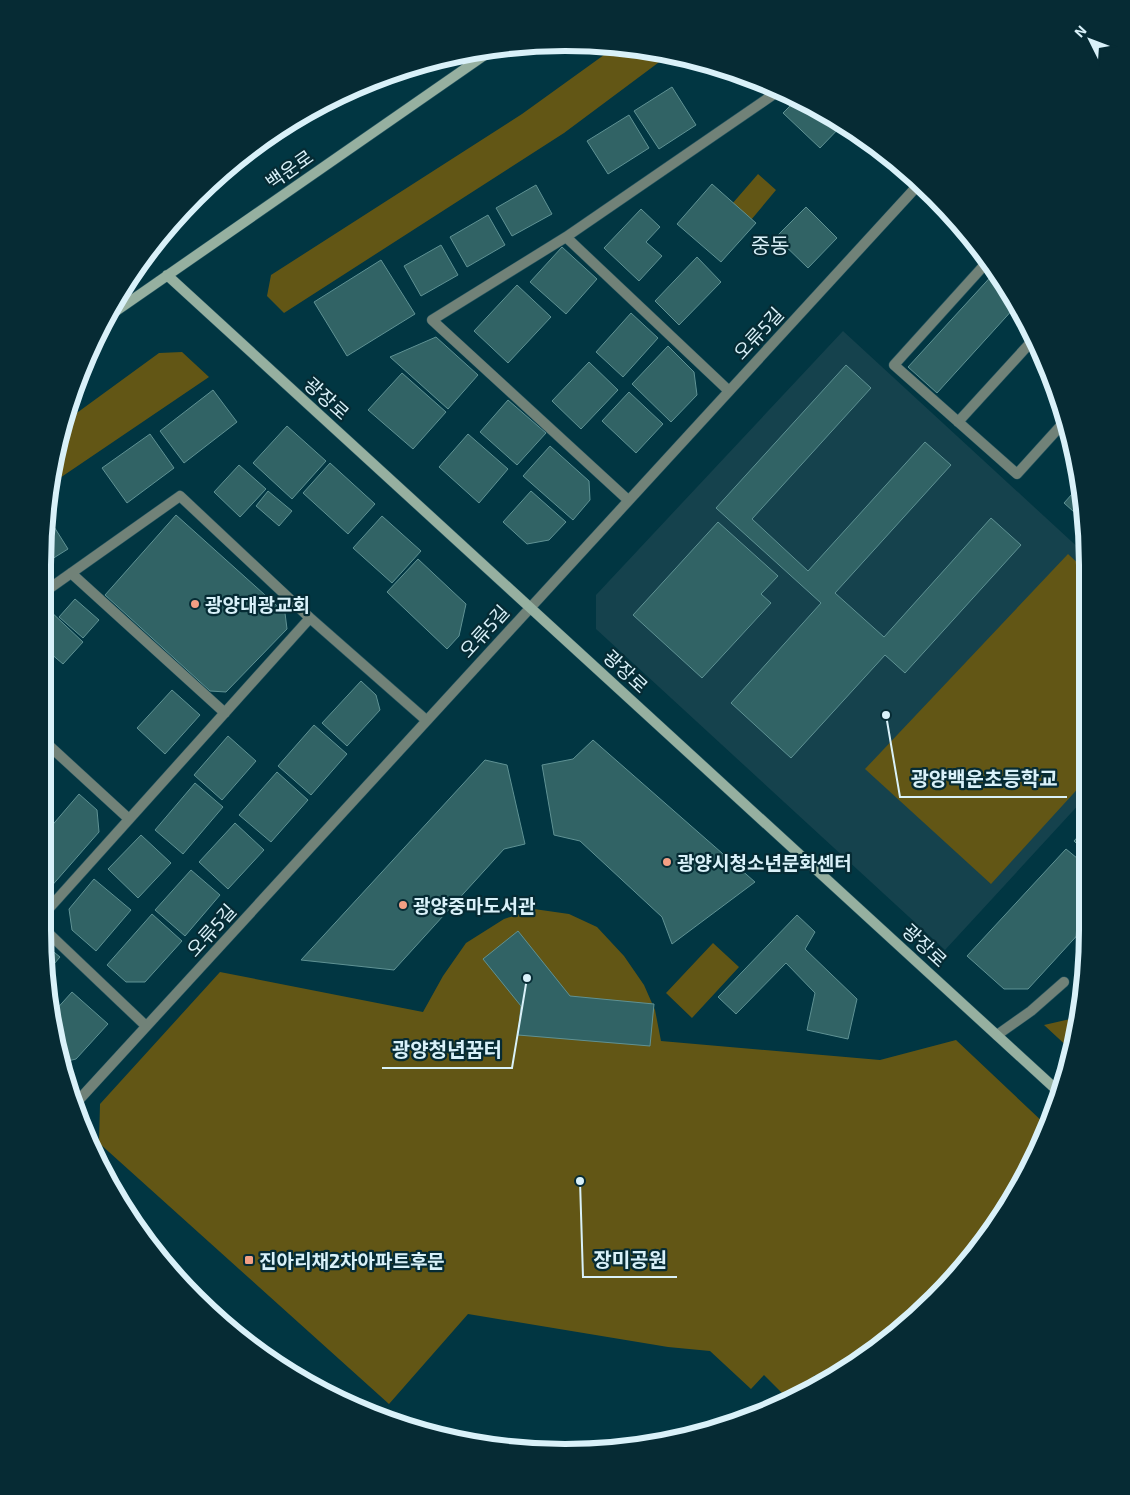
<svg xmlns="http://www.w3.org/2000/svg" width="1130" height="1495" font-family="'Exo 2','Noto Sans KR',sans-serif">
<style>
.built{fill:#15424d}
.green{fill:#625615}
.building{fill:#316365;stroke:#5f9294}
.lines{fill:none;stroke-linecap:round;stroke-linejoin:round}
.lane-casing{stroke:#24545f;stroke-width:11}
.street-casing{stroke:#24545f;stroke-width:11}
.secondary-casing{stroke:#24545f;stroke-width:11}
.lane{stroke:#718278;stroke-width:10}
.street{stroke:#718278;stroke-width:10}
.secondary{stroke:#96b0a0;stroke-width:10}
.poi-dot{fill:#f39f84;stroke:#062b34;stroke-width:2}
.labels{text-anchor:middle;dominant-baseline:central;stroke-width:4.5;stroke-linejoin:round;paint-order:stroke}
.street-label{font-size:19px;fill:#d9f1f9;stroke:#062b34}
.poi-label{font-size:19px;font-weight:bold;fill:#d9f1f9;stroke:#062b34;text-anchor:start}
.quarter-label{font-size:21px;fill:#d9f1f9;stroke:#062b34}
.rim{fill:none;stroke:#d9f1f9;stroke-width:6}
.leader{fill:none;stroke:#d9f1f9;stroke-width:2}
.callout-dot{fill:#d9f1f9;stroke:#062b34;stroke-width:2}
.callout-label{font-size:20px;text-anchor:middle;font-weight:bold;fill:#d9f1f9;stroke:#062b34;stroke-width:4.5;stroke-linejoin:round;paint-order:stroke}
</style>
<rect width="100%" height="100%" fill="#013642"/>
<path class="built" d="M 843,331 L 1083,552 L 1083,800 L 945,950 L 596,629 L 596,595 Z"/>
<path class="green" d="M 615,47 L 670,54 L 564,133 L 284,313 L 267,296 L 271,275 L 522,114 Z
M 758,174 L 776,190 L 751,220 L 732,204 Z
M 182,352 L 209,377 L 51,484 L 63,423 L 159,353 Z
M 1068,554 L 1083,568 L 1083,783 L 991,884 L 865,769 Z
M 534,909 L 569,914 L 597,927 L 624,956 L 644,985 L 655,1010 L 661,1041 L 880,1060 L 956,1040 L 1046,1125 L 1000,1220 L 935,1299 L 856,1364 L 822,1381 L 815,1375 L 801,1391 L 787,1398 L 764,1375 L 751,1389 L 710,1351 L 668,1347 L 468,1314 L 389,1404 L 99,1143 L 100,1104 L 220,972 L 423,1012 L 443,976 L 466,943 L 504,919 Z
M 713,943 L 739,967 L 692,1018 L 666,993 Z
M 1079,1017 L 1071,1050 L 1044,1025 Z"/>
<path class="building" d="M 747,77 L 757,80 L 753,84 Z
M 672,87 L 696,125 L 659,149 L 634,111 Z
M 797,99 L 843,124 L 820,148 L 783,113 Z
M 629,115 L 649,148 L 608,174 L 587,141 Z
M 712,184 L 756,223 L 721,262 L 677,224 Z
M 536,185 L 552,214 L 512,236 L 496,208 Z
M 806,207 L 837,238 L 808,268 L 776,237 Z
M 641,209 L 660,227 L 646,242 L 662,256 L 639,281 L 604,248 Z
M 488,215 L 505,245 L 467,267 L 450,237 Z
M 441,245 L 458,275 L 421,296 L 404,266 Z
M 562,247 L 597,279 L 566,314 L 530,282 Z
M 697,257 L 721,282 L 679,325 L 655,301 Z
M 381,260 L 415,314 L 347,356 L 314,302 Z
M 996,271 L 1015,307 L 937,393 L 908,367 Z
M 517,285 L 551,317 L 508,363 L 474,331 Z
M 631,313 L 658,338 L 623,377 L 596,352 Z
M 436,337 L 478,375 L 448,409 L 390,357 Z
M 668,346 L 694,372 L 697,395 L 671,422 L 632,384 Z
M 589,362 L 618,390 L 581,429 L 552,401 Z
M 846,365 L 871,388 L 752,519 L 808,571 L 925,442 L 951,465 L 835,593 L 884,637 L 991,518 L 1021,545 L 905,673 L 885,655 L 791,758 L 731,703 L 821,603 L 716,508 Z
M 402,373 L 446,412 L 413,449 L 368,410 Z
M 213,390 L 237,422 L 184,463 L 160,431 Z
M 629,392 L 663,424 L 636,453 L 602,421 Z
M 508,400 L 546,433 L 517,465 L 480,432 Z
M 287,426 L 326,461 L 292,499 L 253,463 Z
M 150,434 L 174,468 L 127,503 L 102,468 Z
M 468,434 L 508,469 L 479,503 L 439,467 Z
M 550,446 L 589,481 L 590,500 L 573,520 L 523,476 Z
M 330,463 L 375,504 L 348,534 L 303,493 Z
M 239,465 L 266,489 L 240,517 L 214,492 Z
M 1080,485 L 1083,497 L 1083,520 L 1064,503 Z
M 268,491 L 292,511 L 279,526 L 256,506 Z
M 531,491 L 566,522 L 549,540 L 527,544 L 503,522 Z
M 46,514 L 68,549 L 44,564 L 44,531 Z
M 176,515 L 285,613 L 287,629 L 226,692 L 210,691 L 105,595 Z
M 382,516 L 421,551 L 392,583 L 353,548 Z
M 718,522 L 778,576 L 761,594 L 771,603 L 702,678 L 633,615 Z
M 418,559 L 466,604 L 459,636 L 447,649 L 387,592 Z
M 75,599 L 99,620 L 83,638 L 59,617 Z
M 47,608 L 83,642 L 63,664 L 43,647 L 43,613 Z
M 361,681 L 376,695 L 380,710 L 347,746 L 322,723 Z
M 172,690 L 200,715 L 165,754 L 137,728 Z
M 314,725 L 347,754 L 311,795 L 278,766 Z
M 228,736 L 256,761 L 222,800 L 194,775 Z
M 593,740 L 755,882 L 672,944 L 662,917 L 580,841 L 554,835 L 542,765 L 573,759 Z
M 485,760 L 507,765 L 525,844 L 504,849 L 394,970 L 301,960 Z
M 277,772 L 308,800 L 271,842 L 239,815 Z
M 195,783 L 223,807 L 183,854 L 155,830 Z
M 79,794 L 97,810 L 99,832 L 49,889 L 43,889 L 43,836 Z
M 235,823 L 264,850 L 228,889 L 199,862 Z
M 1083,831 L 1083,850 L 1074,841 Z
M 141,835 L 171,863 L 138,898 L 108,869 Z
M 1066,849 L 1083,863 L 1083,929 L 1028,989 L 1004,989 L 967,956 Z
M 191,870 L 220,895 L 185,936 L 155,910 Z
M 94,879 L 131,910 L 96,951 L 72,930 L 69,909 Z
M 152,914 L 182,941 L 145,982 L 126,982 L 107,965 Z
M 797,915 L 815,932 L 805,949 L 857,999 L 848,1039 L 807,1030 L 815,993 L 786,963 L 736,1014 L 718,997 Z
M 518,931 L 570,996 L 654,1004 L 650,1046 L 518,1035 L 521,1006 L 483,959 Z
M 44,944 L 60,957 L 48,971 Z
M 72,992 L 108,1024 L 76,1059 L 60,1063 L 53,1013 Z"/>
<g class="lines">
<g class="lane-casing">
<path id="lane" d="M 988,261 L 894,365 L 1017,474 L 1065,421
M 958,422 L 1032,341
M 997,1035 L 1031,1011 L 1064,982"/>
</g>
<g class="street-casing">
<path id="street" d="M 566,237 L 729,391
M 628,500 L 432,320 L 566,237 L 780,90
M 71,573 L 225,713
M 43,593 L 180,496 L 310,618 L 426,720
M 43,740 L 129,819
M 43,915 L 310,618
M 43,928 L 146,1026
M 76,1103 L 920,183"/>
</g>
<g class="secondary-casing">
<path id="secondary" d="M 167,275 L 1061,1094
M 106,318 L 492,50
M 184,1284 L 265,1353"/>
</g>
<use href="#lane" class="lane"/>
<use href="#street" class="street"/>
<use href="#secondary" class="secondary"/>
</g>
<g class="poi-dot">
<circle cx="195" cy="604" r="5"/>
<circle cx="667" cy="862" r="5"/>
<circle cx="403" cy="905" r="5"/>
<rect x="244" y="1255" width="10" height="10" rx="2.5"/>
</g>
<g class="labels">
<g class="street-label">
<text transform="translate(289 169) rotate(-35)">백운로</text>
<text transform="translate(758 333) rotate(-47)">오류5길</text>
<text transform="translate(327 398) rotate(42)">광장로</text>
<text transform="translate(484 631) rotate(-48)">오류5길</text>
<text transform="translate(626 671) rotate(43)">광장로</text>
<text transform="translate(211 930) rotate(-48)">오류5길</text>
<text transform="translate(925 945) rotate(43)">광장로</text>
</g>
<g class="poi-label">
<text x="205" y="604">광양대광교회</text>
<text x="677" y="862">광양시청소년문화센터</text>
<text x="413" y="905">광양중마도서관</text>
<text x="259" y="1260">진아리채2차아파트후문</text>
</g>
<g class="quarter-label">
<text x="770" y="244">중동</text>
</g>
</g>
<path d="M0 0H1130V1495H0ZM565 51H565A514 514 0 0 1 1079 565V930A514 514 0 0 1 565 1444H565A514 514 0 0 1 51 930V565A514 514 0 0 1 565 51Z" fill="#062b34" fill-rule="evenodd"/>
<path class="rim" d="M565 51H565A514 514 0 0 1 1079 565V930A514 514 0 0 1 565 1444H565A514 514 0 0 1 51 930V565A514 514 0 0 1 565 51Z"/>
<path class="leader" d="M886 715L900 797H1067M527 978L512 1068H382M580 1181L583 1277H677"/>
<g class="callout-dot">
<circle cx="886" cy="715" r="5"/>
<circle cx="527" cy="978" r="5"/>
<circle cx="580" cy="1181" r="5"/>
</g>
<g class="callout-label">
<text x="984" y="786">광양백운초등학교</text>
<text x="447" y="1057">광양청년꿈터</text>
<text x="630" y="1267">장미공원</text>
</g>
<g transform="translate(1090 40) rotate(312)" stroke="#062b34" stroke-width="4" paint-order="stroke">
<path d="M0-4L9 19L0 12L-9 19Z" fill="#d9f1f9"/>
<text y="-8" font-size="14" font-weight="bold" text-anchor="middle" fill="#d9f1f9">N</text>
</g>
</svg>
